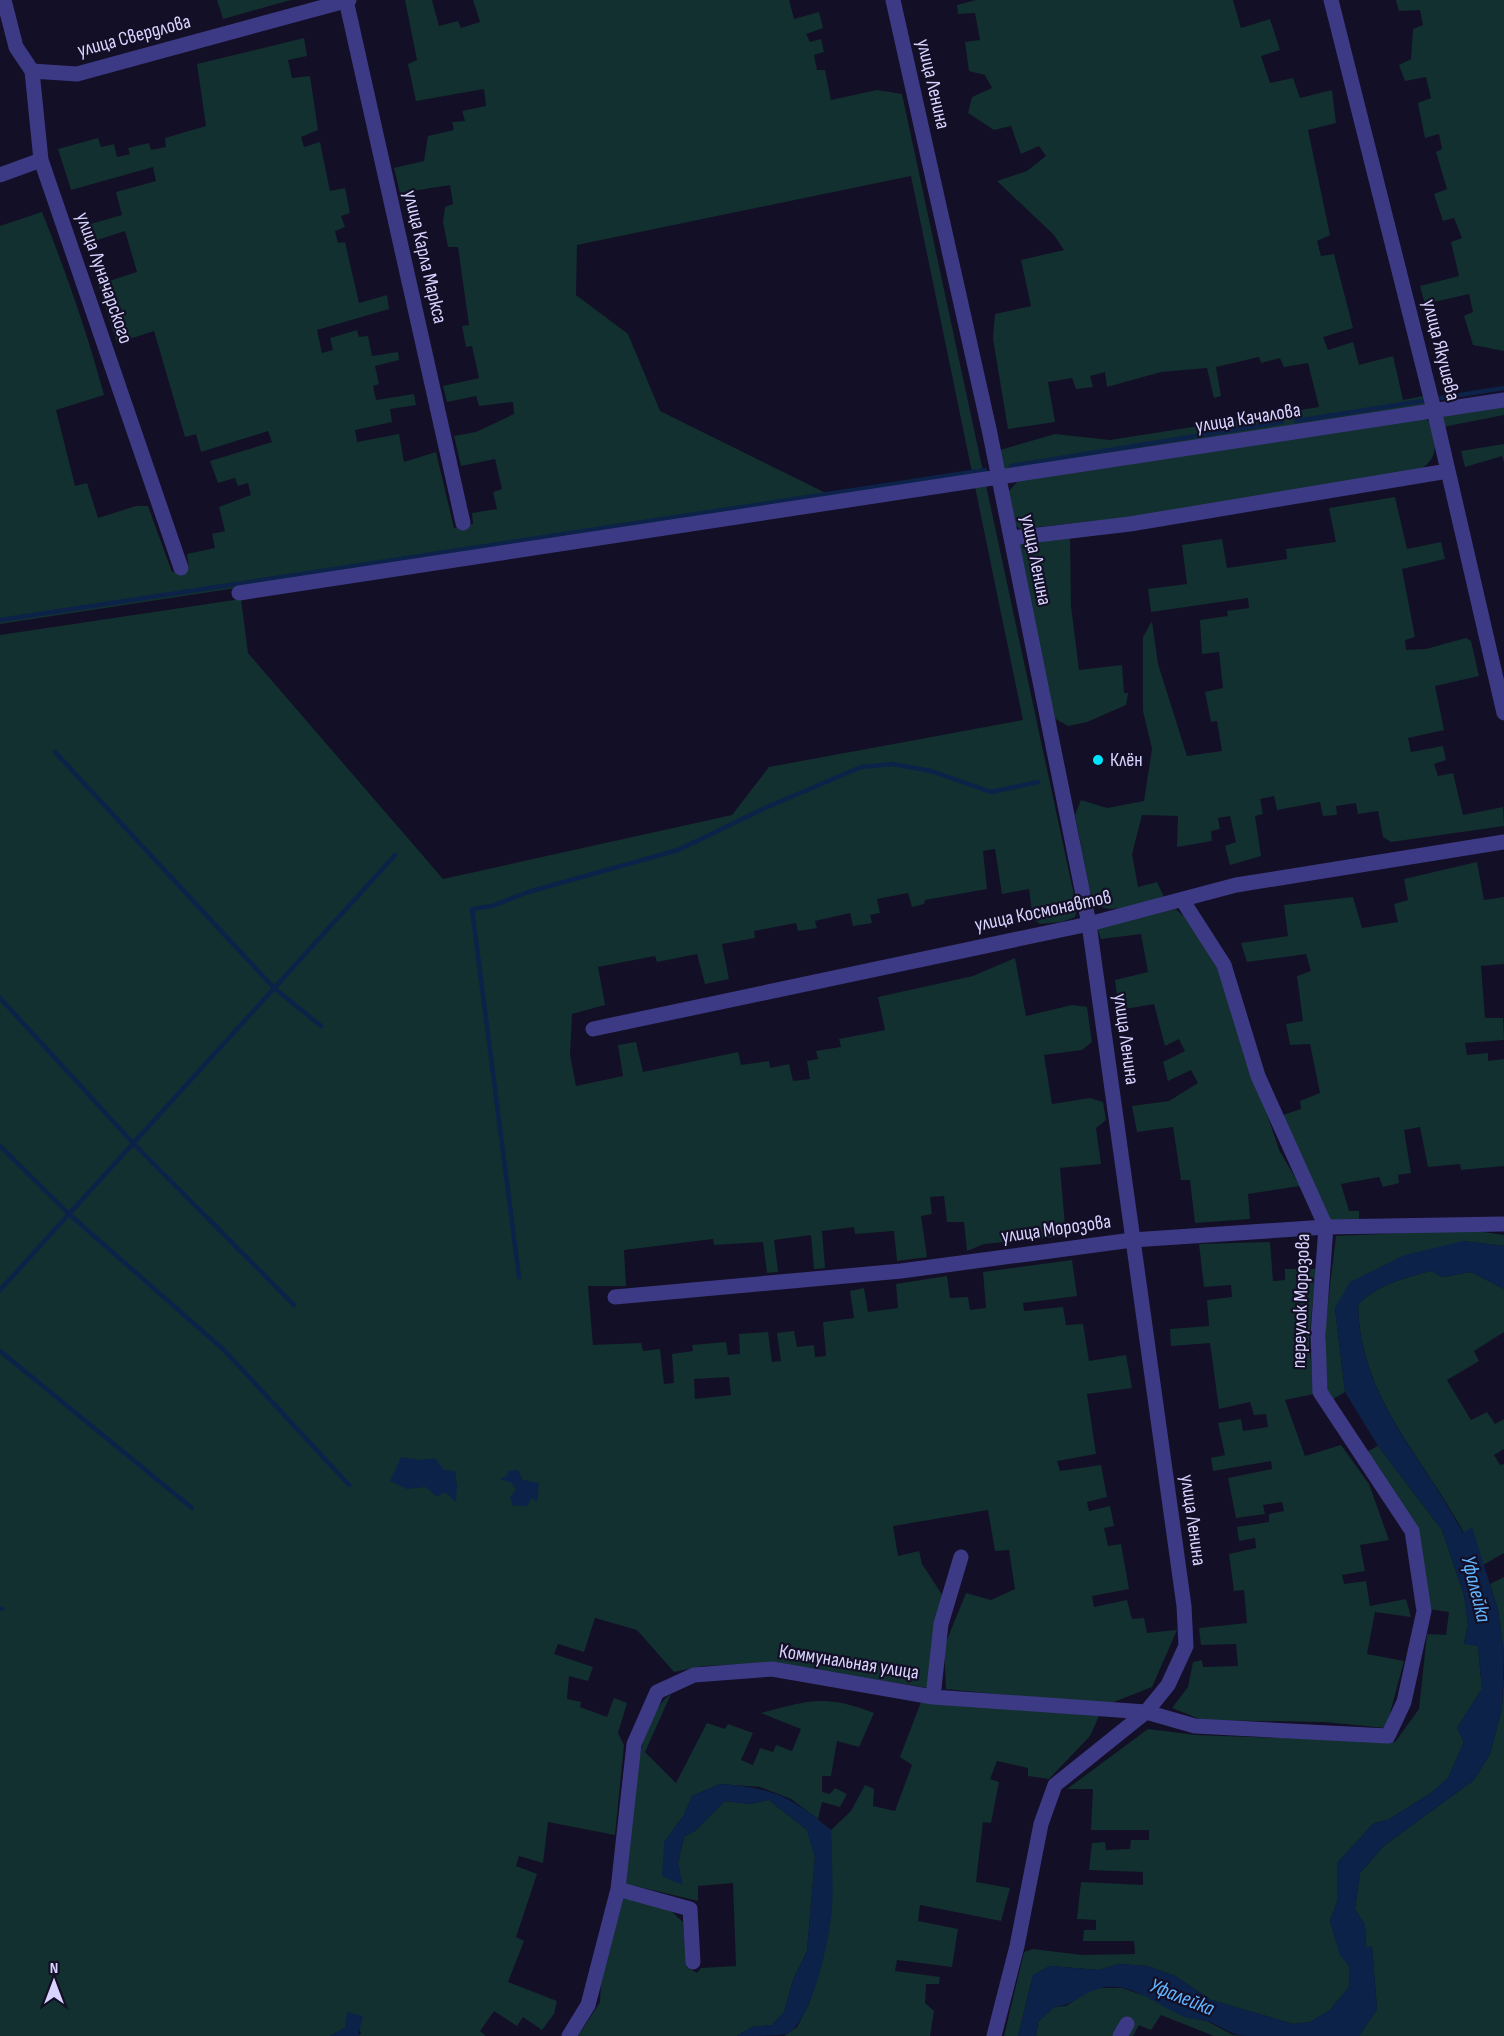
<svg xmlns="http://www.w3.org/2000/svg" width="1504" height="2036" font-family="'Sofia Sans Condensed',sans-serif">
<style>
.green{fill:#12302f;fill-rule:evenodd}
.water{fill:#0c2248}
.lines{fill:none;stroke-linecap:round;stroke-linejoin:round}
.stream{stroke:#0c2248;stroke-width:4.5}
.minor{stroke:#3d3a85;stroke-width:15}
.poi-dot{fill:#00e5ff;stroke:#130f26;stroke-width:2}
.labels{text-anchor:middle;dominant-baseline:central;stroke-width:4.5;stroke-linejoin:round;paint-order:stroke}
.street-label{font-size:20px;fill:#d9d4ff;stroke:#130f26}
.poi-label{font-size:20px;fill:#d9d4ff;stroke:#130f26;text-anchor:start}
.water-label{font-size:21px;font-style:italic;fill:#62b6ff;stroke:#130f26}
</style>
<rect width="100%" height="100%" fill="#130f26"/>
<path class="green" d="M 217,0 L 291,0 L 223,19 Z
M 405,0 L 432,0 L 439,26 L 458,21 L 461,28 L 480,22 L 473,0 L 789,0 L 794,19 L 819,12 L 823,28 L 806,34 L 810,42 L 821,39 L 824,52 L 814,55 L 817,70 L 825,70 L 831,100 L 877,90 L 902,94 L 1077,909 L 1075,917 L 1062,922 L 1040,924 L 1033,919 L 1029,889 L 1002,894 L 995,849 L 983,851 L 987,889 L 925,900 L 924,904 L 912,907 L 908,893 L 877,899 L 880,913 L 870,915 L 872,923 L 853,926 L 850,913 L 815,921 L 817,928 L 798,931 L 796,923 L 754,931 L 755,938 L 722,944 L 729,979 L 705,984 L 697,954 L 657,962 L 655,956 L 598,967 L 605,1005 L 572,1014 L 570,1055 L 576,1086 L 623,1076 L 618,1045 L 636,1042 L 643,1072 L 738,1052 L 741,1065 L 769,1061 L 770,1068 L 789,1064 L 793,1081 L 810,1079 L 807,1061 L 818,1059 L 816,1051 L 841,1047 L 839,1039 L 885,1030 L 878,997 L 973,976 L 1015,958 L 1026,1016 L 1072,1005 L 1087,1007 L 1092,1042 L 1082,1050 L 1044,1055 L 1052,1104 L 1090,1098 L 1103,1102 L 1106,1120 L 1096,1128 L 1101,1164 L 1060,1168 L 1066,1236 L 984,1244 L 967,1251 L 964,1222 L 947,1222 L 944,1196 L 930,1197 L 932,1214 L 921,1216 L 927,1257 L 897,1261 L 894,1231 L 855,1234 L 854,1227 L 822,1231 L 825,1268 L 814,1269 L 811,1235 L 774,1240 L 778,1272 L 767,1273 L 763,1242 L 714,1245 L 713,1239 L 624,1250 L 626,1286 L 588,1286 L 593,1345 L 641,1343 L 643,1351 L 660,1349 L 664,1384 L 674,1383 L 672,1354 L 693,1351 L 692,1345 L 726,1342 L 728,1355 L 740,1354 L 739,1334 L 768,1332 L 772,1362 L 781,1361 L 777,1333 L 794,1331 L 797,1347 L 814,1345 L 815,1357 L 826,1356 L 823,1322 L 854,1318 L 850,1291 L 864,1288 L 868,1312 L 898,1308 L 896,1284 L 947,1276 L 950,1298 L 968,1297 L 970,1310 L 986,1308 L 983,1272 L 1072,1260 L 1077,1296 L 1023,1303 L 1024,1311 L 1063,1307 L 1066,1325 L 1083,1324 L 1089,1361 L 1126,1355 L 1132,1388 L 1087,1394 L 1096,1454 L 1057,1461 L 1060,1471 L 1101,1465 L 1107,1497 L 1087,1502 L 1089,1511 L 1110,1506 L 1114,1526 L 1104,1528 L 1108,1546 L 1121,1544 L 1129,1589 L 1092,1596 L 1094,1607 L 1127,1600 L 1132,1619 L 1144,1618 L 1147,1633 L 1177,1630 L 1152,1687 L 1106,1705 L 946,1689 L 944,1647 L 966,1593 L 991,1600 L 1015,1589 L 1009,1550 L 995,1551 L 988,1510 L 893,1526 L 898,1556 L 919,1551 L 922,1564 L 943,1596 L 929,1688 L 772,1663 L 703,1666 L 674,1672 L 637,1630 L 595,1618 L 584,1652 L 558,1644 L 554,1654 L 593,1667 L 588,1681 L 569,1676 L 567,1699 L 581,1702 L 580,1707 L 607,1717 L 614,1698 L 627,1703 L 618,1733 L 624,1745 L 615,1835 L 548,1822 L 543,1863 L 519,1856 L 516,1866 L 537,1874 L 516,1937 L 524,1941 L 508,1982 L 557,2001 L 554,2014 L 542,2030 L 523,2017 L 517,2026 L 494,2011 L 480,2031 L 486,2036 L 358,2036 L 361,2033 L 348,2012 L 345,2028 L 330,2036 L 0,2036 L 0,635 L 241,599 L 248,653 L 443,879 L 732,815 L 769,767 L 1023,720 L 911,176 L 577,245 L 576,295 L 628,334 L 660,411 L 834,497 L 0,624 L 0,226 L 42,212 C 66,272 87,332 104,395 L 56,410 L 75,486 L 87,483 L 98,518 L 136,506 L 148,506 L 172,572 L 189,569 L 187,554 L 215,548 L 212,534 L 225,531 L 219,507 L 251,495 L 248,483 L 238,486 L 235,478 L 218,483 L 210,461 L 272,442 L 268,431 L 201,452 L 196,434 L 185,437 L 154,331 L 117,343 L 92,265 L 102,259 L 109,281 L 137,272 L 125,231 L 85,244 L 80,227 L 122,215 L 116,192 L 156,181 L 153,167 L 71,190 L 58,149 L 98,138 L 101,147 L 114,144 L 117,157 L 130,154 L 128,148 L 149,143 L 151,150 L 166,147 L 165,138 L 206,126 L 197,64 L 304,38 L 307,56 L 288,60 L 292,78 L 310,76 L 318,130 L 301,137 L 304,147 L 320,142 L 330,191 L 345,188 L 350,213 L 341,216 L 345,227 L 335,231 L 338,243 L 345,242 L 359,303 L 387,295 L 389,309 L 317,330 L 322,353 L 333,350 L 330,338 L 357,330 L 359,337 L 368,336 L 372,356 L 398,352 L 399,360 L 375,366 L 379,384 L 373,386 L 376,400 L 414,394 L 416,405 L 390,409 L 392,422 L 355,430 L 357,442 L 399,434 L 404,462 L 436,452 L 454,528 L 473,524 L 472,513 L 497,509 L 493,492 L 502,489 L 495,459 L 461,466 L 454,436 L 476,432 L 514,414 L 513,402 L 479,406 L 476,396 L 447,402 L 443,386 L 479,378 L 472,346 L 466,347 L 462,326 L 469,325 L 458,247 L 448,247 L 443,222 L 445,207 L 453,204 L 450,185 L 400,193 L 394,168 L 424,161 L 428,136 L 454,130 L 452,122 L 465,121 L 462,111 L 486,106 L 484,89 L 416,101 L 408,64 L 417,60 ZM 729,1377 L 731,1395 L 695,1399 L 694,1379 Z
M 976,0 L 1233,0 L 1241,28 L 1270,19 L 1280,50 L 1261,56 L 1270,83 L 1293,78 L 1300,98 L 1332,90 L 1336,123 L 1308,130 L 1330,235 L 1317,241 L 1321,256 L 1334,254 L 1353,328 L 1323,337 L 1328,350 L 1353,342 L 1359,365 L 1393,356 L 1403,400 L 1423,396 L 1426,406 L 1005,473 L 1000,450 L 1055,434 L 1110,440 L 1319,407 L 1308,363 L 1284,367 L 1280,358 L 1261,363 L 1259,357 L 1216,367 L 1221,396 L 1214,398 L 1207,368 L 1161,372 L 1107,387 L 1105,372 L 1090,376 L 1093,387 L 1076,389 L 1072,378 L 1048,382 L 1055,422 L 1008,429 L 993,339 L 995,314 L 1031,306 L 1021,260 L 1064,250 L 1054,235 L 997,181 L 1027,171 L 1046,156 L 1039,146 L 1021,154 L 1011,126 L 994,130 L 968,113 L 972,97 L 992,88 L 985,75 L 969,71 L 965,42 L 980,40 L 975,13 L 958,14 L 957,5 Z
M 1396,0 L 1504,0 L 1504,351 L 1473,345 L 1464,316 L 1473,312 L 1469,294 L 1425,304 L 1420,286 L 1459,276 L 1451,242 L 1462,238 L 1454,218 L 1443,221 L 1434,194 L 1447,189 L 1436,152 L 1442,149 L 1439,134 L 1425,138 L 1418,103 L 1431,98 L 1426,77 L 1405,81 L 1399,65 L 1411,59 L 1413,29 L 1423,25 L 1420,10 L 1399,11 Z
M 1504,405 L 1504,415 L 1443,427 L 1442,414 Z
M 1423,417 L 1432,424 C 1435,446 1440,456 1420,470 L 1130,517 L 1020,529 L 1015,525 L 1008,492 L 1019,480 Z
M 1504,444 L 1504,462 L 1502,456 L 1465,467 L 1461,451 Z
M 1395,497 L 1407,549 L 1441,542 L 1445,559 L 1402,569 L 1415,637 L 1405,640 L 1406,650 L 1426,649 L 1466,638 L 1471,641 L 1479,676 L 1435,686 L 1444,730 L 1408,738 L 1411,752 L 1443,746 L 1446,760 L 1434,764 L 1438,776 L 1453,773 L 1463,815 L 1503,807 L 1504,826 L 1391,842 L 1383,837 L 1378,811 L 1358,814 L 1356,803 L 1336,806 L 1337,815 L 1323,816 L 1320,802 L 1277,810 L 1274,796 L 1260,799 L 1263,814 L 1255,816 L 1261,856 L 1230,865 L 1225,846 L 1236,842 L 1230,816 L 1218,818 L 1220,829 L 1211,831 L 1212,841 L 1177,847 L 1178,816 L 1142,815 L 1132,854 L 1138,887 L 1157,882 L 1164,897 C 1142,903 1117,915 1096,905 L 1090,891 L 1075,815 L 1081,800 L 1107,808 L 1144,801 L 1152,749 L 1143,711 L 1143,637 L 1152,621 L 1158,664 L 1187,756 L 1222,751 L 1217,721 L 1211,722 L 1205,692 L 1223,688 L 1219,652 L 1202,654 L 1200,620 L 1228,616 L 1227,611 L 1249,608 L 1248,598 L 1151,612 L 1148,589 L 1187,584 L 1182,545 L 1222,539 L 1227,568 L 1287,559 L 1286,549 L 1336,542 L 1329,508 Z
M 1070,536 L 1071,606 L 1079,670 L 1122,665 L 1124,693 L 1128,693 L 1126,705 L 1087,722 L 1068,726 L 1054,718 L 1019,542 Z
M 1477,862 L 1484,900 L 1504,897 L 1504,964 L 1481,966 L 1485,1018 L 1503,1018 L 1504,1040 L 1465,1043 L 1467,1055 L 1488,1053 L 1488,1061 L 1504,1059 L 1504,1166 L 1461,1170 L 1460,1164 L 1428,1167 L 1420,1127 L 1404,1130 L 1411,1173 L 1398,1175 L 1399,1183 L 1383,1187 L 1379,1177 L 1341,1184 L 1349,1211 L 1359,1211 L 1359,1222 L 1331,1222 L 1283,1115 L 1301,1109 L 1300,1101 L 1320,1093 L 1310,1044 L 1290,1045 L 1286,1024 L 1303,1021 L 1297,976 L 1311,971 L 1306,954 L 1247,962 L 1241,943 L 1288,936 L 1284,905 L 1353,897 L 1362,928 L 1398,922 L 1394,904 L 1408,900 L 1404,879 Z
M 1175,909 L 1194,924 L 1219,969 L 1279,1150 L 1300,1186 L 1248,1194 L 1250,1219 L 1195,1223 L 1190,1180 L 1181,1180 L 1173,1127 L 1137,1132 L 1132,1106 L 1169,1101 L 1198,1083 L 1191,1070 L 1168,1081 L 1163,1062 L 1185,1051 L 1179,1039 L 1165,1046 L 1154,1004 L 1119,1010 L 1115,980 L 1148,972 L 1141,934 L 1101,939 L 1097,928 Z
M 1469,1230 L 1504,1235 L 1504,1246 L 1463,1241 L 1335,1308 L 1345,1392 L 1333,1399 L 1325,1387 L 1326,1319 L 1336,1236 Z
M 1270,1242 L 1273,1281 L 1285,1280 L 1285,1269 L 1316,1269 L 1309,1342 L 1314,1394 L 1285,1400 L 1305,1456 L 1341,1445 L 1369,1484 L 1389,1540 L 1360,1545 L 1365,1571 L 1342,1575 L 1344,1584 L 1366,1581 L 1370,1606 L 1406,1599 L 1411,1617 L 1375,1612 L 1367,1654 L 1404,1661 L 1386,1728 L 1324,1722 L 1202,1720 L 1172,1708 L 1188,1687 L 1193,1662 L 1202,1660 L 1203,1667 L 1238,1666 L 1236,1644 L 1201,1645 L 1199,1628 L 1247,1623 L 1244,1590 L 1234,1591 L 1229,1554 L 1256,1548 L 1255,1538 L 1239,1541 L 1237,1527 L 1269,1522 L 1269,1514 L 1284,1511 L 1282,1502 L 1263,1505 L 1265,1514 L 1236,1518 L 1228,1478 L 1272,1469 L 1271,1461 L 1213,1471 L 1211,1458 L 1225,1455 L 1218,1423 L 1241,1419 L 1243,1431 L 1268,1427 L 1266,1414 L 1254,1415 L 1250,1402 L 1219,1409 L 1210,1343 L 1171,1346 L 1170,1329 L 1209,1326 L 1207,1300 L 1232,1297 L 1231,1285 L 1204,1287 L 1199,1244 Z
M 1431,1271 L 1442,1277 L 1471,1272 L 1504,1289 L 1504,1332 L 1474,1351 L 1479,1361 L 1447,1380 L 1471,1420 L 1487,1412 L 1495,1424 L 1504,1419 L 1504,1449 L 1494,1455 L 1500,1465 L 1504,1464 L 1504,1553 L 1483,1565 L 1472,1528 L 1464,1533 C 1422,1455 1360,1398 1358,1304 C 1379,1284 1404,1278 1431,1271 Z
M 1378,1446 L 1442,1530 L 1464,1595 L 1468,1625 L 1464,1643 L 1478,1646 L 1482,1689 L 1457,1728 L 1464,1742 L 1448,1778 L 1431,1793 L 1388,1820 L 1374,1823 L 1337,1863 L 1337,1902 L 1330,1921 L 1340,1954 L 1350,1967 L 1349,1987 L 1330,2010 L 1310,2022 L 1293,2024 L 1211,2000 L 1175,1976 L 1148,1966 L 1119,1964 L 1099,1970 L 1050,1966 L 1033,1975 L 1018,2036 L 1004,2036 L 1024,1952 L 1033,1949 L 1082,1955 L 1135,1954 L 1134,1941 L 1083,1941 L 1084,1930 L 1096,1930 L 1096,1920 L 1077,1919 L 1081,1882 L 1143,1885 L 1143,1872 L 1089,1870 L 1092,1843 L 1105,1842 L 1106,1850 L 1130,1849 L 1131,1840 L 1149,1840 L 1149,1830 L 1091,1830 L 1093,1789 L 1067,1789 L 1148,1729 L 1196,1735 L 1395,1742 L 1419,1709 L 1427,1634 L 1446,1635 L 1449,1612 L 1428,1609 L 1418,1530 L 1366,1452 Z
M 1504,1577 L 1504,1652 L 1498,1610 L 1490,1584 Z
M 1504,1673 L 1504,2036 L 1359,2036 L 1377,2009 L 1372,1946 L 1366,1948 L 1365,1925 L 1355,1909 L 1360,1873 L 1385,1845 L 1474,1780 L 1490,1754 L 1502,1709 Z
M 671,1694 L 645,1752 L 676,1783 L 707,1723 L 725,1729 L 728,1724 L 753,1733 L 741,1760 L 753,1765 L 760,1748 L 773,1752 L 776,1745 L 792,1751 L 801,1729 L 761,1713 C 810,1700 825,1694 874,1713 L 859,1747 L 837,1741 L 831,1776 L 822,1776 L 822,1792 L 830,1794 L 835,1788 L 847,1794 L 840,1807 L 822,1802 L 818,1819 L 791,1799 L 760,1787 L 720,1784 L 692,1796 L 684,1815 L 664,1842 L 682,1885 L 678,1863 L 684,1837 L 696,1830 L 725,1801 L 749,1804 L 769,1800 L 807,1830 L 815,1857 L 807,1951 L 793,1980 L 784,2012 L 772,2025 L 752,2027 L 737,2036 L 578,2036 L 600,2002 L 601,1981 L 622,1897 L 670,1910 L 683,1922 L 687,1967 L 697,1973 L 701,1968 L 736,1966 L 733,1883 L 698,1886 L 698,1901 L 623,1883 C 629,1837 632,1720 671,1694 Z
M 921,1702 L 1099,1716 L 1090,1736 L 1049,1779 L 1028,1776 L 1028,1768 L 997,1761 L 990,1779 L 999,1782 L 991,1823 L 983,1822 L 976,1882 L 1010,1888 L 1001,1921 L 920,1905 L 918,1921 L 958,1929 L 952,1967 L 897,1960 L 895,1971 L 940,1977 L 939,1984 L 926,1984 L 925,2003 L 934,2011 L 930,2036 L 784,2036 L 797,2027 L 809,2004 L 823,1957 L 832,1908 L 831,1830 L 851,1811 L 865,1785 L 874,1789 L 873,1806 L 895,1811 L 912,1765 L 900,1757 Z
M 1093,1988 L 1122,1988 L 1154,1999 L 1186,2017 L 1207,2021 L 1233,2035 L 1246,2036 L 1214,2036 L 1161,2015 L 1151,2030 L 1139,2025 L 1133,2036 L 1036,2036 L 1038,2022 L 1054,2007 L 1066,2006 Z"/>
<path class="water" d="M 1463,1241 L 1504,1246 L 1504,1289 L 1471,1272 L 1442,1277 L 1431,1271 C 1404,1278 1378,1284 1358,1305 C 1360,1398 1422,1455 1463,1533 L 1472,1527 L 1498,1610 L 1504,1652 L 1502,1709 L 1490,1754 L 1474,1780 L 1385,1845 L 1360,1873 L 1355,1909 L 1365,1925 L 1366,1947 L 1372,1946 L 1377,2009 L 1359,2036 L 1246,2036 C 1231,2035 1222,2027 1208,2021 C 1201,2019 1193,2020 1185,2017 C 1164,2009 1146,1993 1123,1988 C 1089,1981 1081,2005 1054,2007 L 1038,2022 L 1036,2036 L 1018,2036 L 1033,1975 L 1050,1966 L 1099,1970 L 1119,1964 L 1148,1966 L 1175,1976 L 1211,2000 L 1293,2024 L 1310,2022 L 1330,2010 L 1349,1987 L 1350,1967 L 1340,1955 L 1330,1921 L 1337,1902 L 1337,1863 L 1374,1823 L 1388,1820 L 1431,1793 L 1448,1778 L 1464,1742 L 1457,1728 L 1482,1689 L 1478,1646 L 1464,1644 L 1468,1625 L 1464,1595 L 1442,1530 L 1378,1446 L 1345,1392 L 1335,1308 L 1350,1282 L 1405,1255 Z
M 401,1457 L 421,1460 L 435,1458 L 444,1470 L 455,1471 L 457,1486 L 456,1502 L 445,1492 L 437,1497 L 426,1487 L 407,1489 L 390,1481 Z
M 518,1470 L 523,1480 L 539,1483 L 537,1502 L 532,1498 L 527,1506 L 513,1506 L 510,1497 L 516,1490 L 512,1483 L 500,1479 L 507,1476 L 508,1471 Z
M 720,1784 C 773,1788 790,1796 831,1830 C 831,1855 834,1882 832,1908 C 830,1937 813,2020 787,2034 C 775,2036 750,2036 737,2036 L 752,2027 L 772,2025 L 784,2012 L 793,1980 L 807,1951 L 815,1858 L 807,1830 L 769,1800 L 749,1804 L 725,1801 L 696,1830 L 684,1837 L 678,1863 L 683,1885 L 662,1876 L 664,1842 L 684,1815 L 692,1796 Z
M 347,2012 L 363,2016 L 358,2036 L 330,2036 L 345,2028 Z"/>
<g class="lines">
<path class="stream" d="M 1441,398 L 1504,388
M 1296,421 L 1422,401
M 1011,466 L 1282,422
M 0,620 L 985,470
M 55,752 L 274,988 L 321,1026
M 0,998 L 133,1143 L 294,1305
M 0,1146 L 69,1214 L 224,1350 L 349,1485
M 519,1277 L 472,909 L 492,906 L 528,892 L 678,850 L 765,808 L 861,767 L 892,764 L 931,771 L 991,792 L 1038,782
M 0,1290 L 395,855
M 0,1351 L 192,1508
M 0,1608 L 2,1609"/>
<path class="minor" d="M 4,0 L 16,47 L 32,71 L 41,160 L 181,568
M 346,0 L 463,523
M 893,0 L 989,429 L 1089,924 L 1184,1606 L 1186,1646 L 1168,1685 L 1146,1712 L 1055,1785 L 1041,1824 L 1017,1946 L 994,2036
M 1331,0 L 1434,410 L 1504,713
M 32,71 L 77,74 L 349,0
M 0,175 L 41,160
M 1012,538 L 1130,524 L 1448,471
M 239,593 L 1504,400
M 593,1029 L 1089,924 L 1236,885 L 1504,842
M 615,1297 L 901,1271 L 1132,1240 L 1326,1227 L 1504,1224
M 933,1697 L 941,1624 L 961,1557
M 618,1889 L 690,1909 L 693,1962
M 569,2036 L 588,2005 L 610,1920 L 618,1889 L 634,1744 L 657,1692 L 694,1675 L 772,1669 L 933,1697 L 1146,1712 L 1195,1726 L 1388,1736 L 1404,1702 L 1424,1611 L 1412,1531 L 1320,1392 L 1318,1335 L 1326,1227 L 1258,1076 L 1224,965 L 1183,901
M 1120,2036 L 1127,2024"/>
</g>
<circle class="poi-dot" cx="1098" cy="760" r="6"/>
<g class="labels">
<g class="street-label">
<text transform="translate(134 36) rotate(-15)">улица Свердлова</text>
<text transform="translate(933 84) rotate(77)">улица Ленина</text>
<text transform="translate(425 257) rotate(77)">улица Карла Маркса</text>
<text transform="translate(104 278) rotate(71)">улица Луначарского</text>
<text transform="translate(1441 350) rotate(76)">улица Якушева</text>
<text transform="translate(1248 418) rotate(-9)">улица Качалова</text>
<text transform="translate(1036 560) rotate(79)">улица Ленина</text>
<text transform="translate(1043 911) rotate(-12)">улица Космонавтов</text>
<text transform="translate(1126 1039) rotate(82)">улица Ленина</text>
<text transform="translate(1056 1229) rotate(-8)">улица Морозова</text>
<text transform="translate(1301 1301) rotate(-88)">переулок Морозова</text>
<text transform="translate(1193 1520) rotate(82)">улица Ленина</text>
<text transform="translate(849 1662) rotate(9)">Коммунальная улица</text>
</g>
<g class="poi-label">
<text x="1110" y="760">Клён</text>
</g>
<g class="water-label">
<text transform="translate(1476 1589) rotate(76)">Уфалейка</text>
<text transform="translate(1182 1997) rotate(22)">Уфалейка</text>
</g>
</g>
<g transform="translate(54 1982)" stroke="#130f26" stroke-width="4.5" paint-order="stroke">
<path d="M0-4.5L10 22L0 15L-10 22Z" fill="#d9d4ff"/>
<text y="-9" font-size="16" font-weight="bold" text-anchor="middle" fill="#d9d4ff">N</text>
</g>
</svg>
